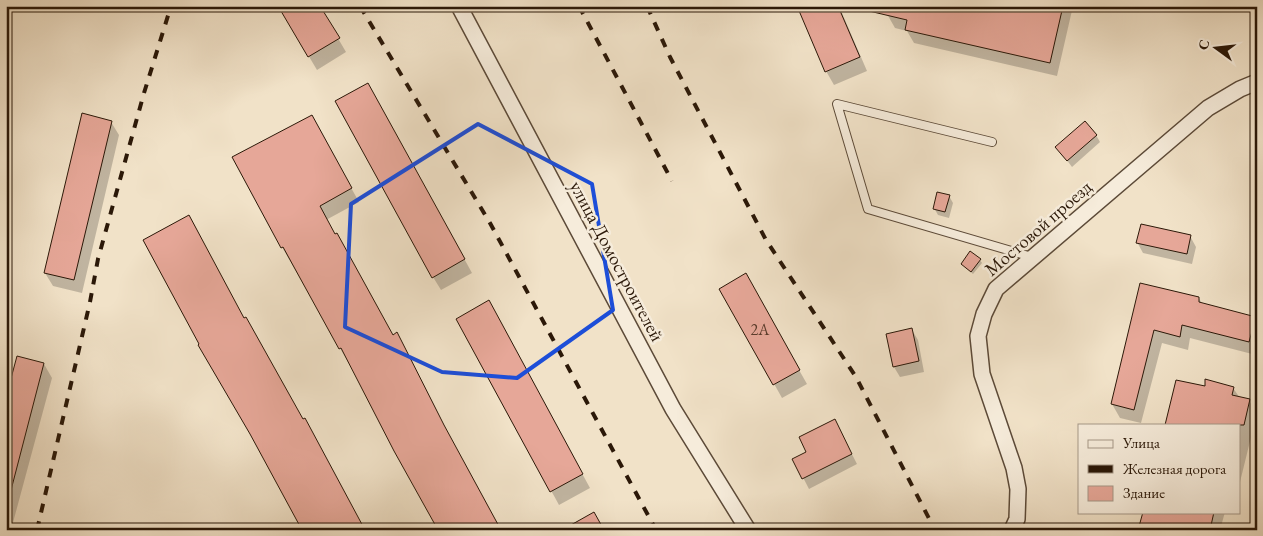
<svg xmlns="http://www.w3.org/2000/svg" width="1263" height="536" font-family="'EB Garamond',serif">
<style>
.shadow{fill:#0003}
.building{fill:#e6a798;stroke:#2b1808}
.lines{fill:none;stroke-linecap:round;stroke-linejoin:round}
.lane-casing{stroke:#5c4a38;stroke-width:10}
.street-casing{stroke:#5c4a38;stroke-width:18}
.lane{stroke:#f6ecdb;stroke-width:8}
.street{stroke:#f6ecdb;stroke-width:15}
.rail{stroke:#2b1808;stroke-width:4;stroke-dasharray:9 9;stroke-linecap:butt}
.marked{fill:none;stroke:#1d4ed8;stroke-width:4;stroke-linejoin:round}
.labels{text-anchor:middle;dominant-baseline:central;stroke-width:5;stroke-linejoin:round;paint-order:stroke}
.number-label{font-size:16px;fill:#5a3c2c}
.street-label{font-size:19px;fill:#2b1808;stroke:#f6ecdb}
</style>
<rect width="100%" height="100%" fill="#f1e2c8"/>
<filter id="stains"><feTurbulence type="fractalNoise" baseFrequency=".004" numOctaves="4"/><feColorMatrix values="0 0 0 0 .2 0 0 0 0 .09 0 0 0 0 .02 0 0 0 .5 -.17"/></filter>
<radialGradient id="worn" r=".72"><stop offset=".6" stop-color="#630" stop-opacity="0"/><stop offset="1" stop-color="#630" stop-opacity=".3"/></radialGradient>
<path class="shadow" d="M 279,6 L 319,6 L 346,52 L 317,70 Z
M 798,6 L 839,6 L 867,71 L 834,85 L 826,71 Z
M 889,6 L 1073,6 L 1057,76 L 914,43 L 907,31 L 895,28 L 887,14 Z
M 376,98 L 472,273 L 441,290 L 433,277 Z
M 111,122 L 119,135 L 82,293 L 53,286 L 45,273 Z
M 319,130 L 359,202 L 326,220 L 451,440 L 348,362 L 282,247 Z
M 1096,135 L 1100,142 L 1072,167 L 1057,147 Z
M 949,196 L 953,203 L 949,218 L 938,215 L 934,208 Z
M 1190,236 L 1196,247 L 1192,264 L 1143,253 L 1137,242 Z
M 980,260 L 982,263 L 973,274 L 962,264 Z
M 745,275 L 807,384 L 782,398 L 721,289 Z
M 1141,284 L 1199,298 L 1202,304 L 1255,318 L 1257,322 L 1256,355 L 1190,338 L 1188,350 L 1162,343 L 1141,423 L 1120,418 L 1112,404 Z
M 496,316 L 590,488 L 559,505 L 457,319 Z
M 912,330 L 918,340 L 924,372 L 900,377 L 894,367 Z
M 44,364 L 52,378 L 11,530 L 6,530 L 6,401 Z
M 1206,388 L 1233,388 L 1240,398 L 1249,401 L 1257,413 L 1240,482 L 1239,425 Z
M 840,431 L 857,464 L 809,489 L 794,460 Z
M 1144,512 L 1225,512 L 1220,530 L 1140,530 Z"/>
<path class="building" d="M 278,6 L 320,6 L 340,38 L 308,57 Z
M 797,6 L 838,6 L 860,57 L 825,72 Z
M 869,6 L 1063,6 L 1050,63 L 905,30 L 907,20 L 869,11 Z
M 368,83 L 465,259 L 432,278 L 335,101 Z
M 82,113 L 112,121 L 74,280 L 44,273 Z
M 312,115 L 352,188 L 320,206 L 335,234 L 337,233 L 393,335 L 397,332 L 444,425 L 501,530 L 438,530 L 394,451 L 341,348 L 339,349 L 283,247 L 281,248 L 232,157 Z
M 1085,121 L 1097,135 L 1067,161 L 1055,147 Z
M 937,192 L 950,195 L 945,212 L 933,209 Z
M 189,215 L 244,318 L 246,317 L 303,419 L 305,418 L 365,530 L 302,530 L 250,434 L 198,345 L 199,344 L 143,240 Z
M 1141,224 L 1191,235 L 1187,254 L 1136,243 Z
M 970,251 L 981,259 L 971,272 L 961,264 Z
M 746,273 L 800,370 L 773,385 L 719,289 Z
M 1140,283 L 1199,297 L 1199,302 L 1256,317 L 1249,342 L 1182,325 L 1180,337 L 1154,330 L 1134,410 L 1111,404 Z
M 489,300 L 583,474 L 550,492 L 456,319 Z
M 912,328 L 919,361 L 893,367 L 886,334 Z
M 17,356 L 44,363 L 10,494 L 6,493 L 6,397 Z
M 1205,379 L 1234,387 L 1232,395 L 1250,399 L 1244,425 L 1165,425 L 1176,380 L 1205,386 Z
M 835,419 L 852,454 L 802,479 L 792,459 L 806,452 L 799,437 Z
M 594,512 L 604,530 L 562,530 Z
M 1143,512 L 1214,512 L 1210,530 L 1138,530 Z"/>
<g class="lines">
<g class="lane-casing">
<path id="lane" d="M 992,142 L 837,104 L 868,209 L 1032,257"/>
</g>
<g class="street-casing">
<path id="street" d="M 459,6 L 673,409 L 748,530
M 1012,530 L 1017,519 L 1018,489 L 1014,468 L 982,374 L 978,336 L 984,314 L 996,289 L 1208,108 L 1240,89 L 1257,82"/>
</g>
<use href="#lane" class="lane"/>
<use href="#street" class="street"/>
<path class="rail" d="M 360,6 L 490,223 L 656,530
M 579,6 L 672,181
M 647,6 L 670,57 L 766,240 L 856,377 L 935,530
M 37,530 L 90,302 L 98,259 L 144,93 L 171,6"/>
</g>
<path class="marked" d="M 478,124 L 592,184 L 613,310 L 517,378 L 442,372 L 345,327 L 351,204 Z"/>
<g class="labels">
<g class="number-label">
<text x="760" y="329">2А</text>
</g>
<g class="street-label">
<text transform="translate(1038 228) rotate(-41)">Мостовой проезд</text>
<text transform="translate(617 261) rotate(62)">улица Домостроителей</text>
</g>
</g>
<rect width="1263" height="536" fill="none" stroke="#f1e2c8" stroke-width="25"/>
<rect x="8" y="8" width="1248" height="521" fill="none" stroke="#2b1808" stroke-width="2.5"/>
<rect x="12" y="12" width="1238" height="511" fill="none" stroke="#2b1808"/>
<rect x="1078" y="424" width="162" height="90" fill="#f6ecdb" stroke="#a59787"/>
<rect x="1088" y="440" width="25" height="8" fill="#f6ecdb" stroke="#a59787"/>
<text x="1123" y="448" font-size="15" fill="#2b1808">Улица</text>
<rect x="1088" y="465" width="25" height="8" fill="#2b1808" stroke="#a59787"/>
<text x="1123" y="474" font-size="15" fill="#2b1808">Железная дорога</text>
<rect x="1088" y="486" width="25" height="15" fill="#e6a798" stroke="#a59787"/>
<text x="1123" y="498" font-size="15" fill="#2b1808">Здание</text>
<g transform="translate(1216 48) rotate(285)" stroke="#f6ecdb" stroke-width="4" paint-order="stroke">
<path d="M0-4L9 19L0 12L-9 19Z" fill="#2b1808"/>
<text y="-8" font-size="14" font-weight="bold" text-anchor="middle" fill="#2b1808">С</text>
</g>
<rect width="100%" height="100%" filter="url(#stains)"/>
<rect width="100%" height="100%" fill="url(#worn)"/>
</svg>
